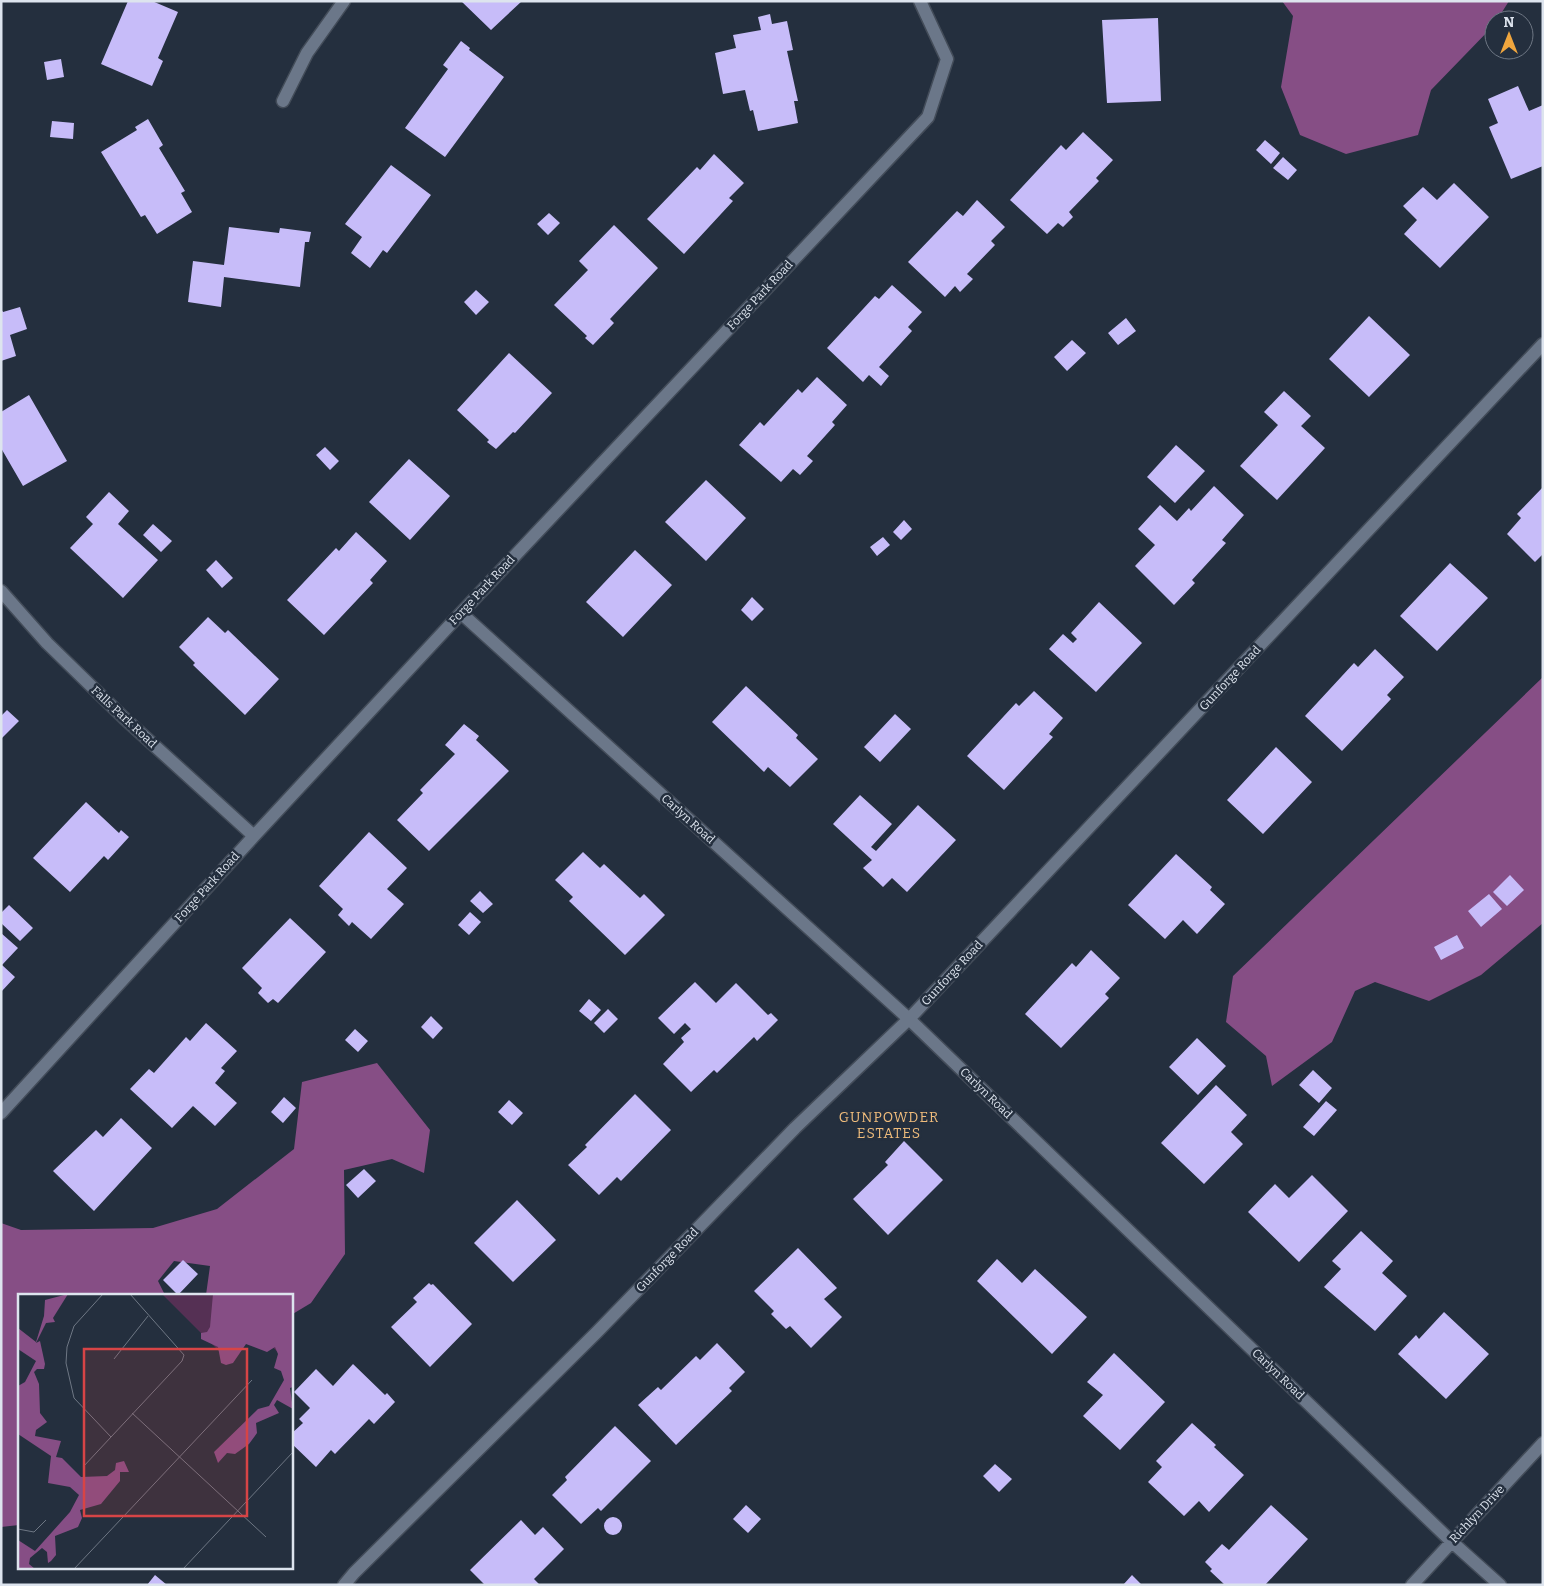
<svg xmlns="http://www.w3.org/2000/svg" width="1544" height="1586" font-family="Bitter,serif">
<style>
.forest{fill:#864e85}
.building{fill:#c7bcf9}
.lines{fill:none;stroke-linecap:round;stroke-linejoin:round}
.street-casing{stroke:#434c59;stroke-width:15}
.street{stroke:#6b7789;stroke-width:12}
.labels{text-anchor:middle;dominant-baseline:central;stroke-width:5;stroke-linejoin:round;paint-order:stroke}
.street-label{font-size:12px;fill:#dde4ee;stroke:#242f3e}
.neighbourhood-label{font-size:14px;letter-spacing:1px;fill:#efbc7c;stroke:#242f3e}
.inset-road{fill:none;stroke:#6e7784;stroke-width:1}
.view{fill:#d74446;fill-opacity:0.15;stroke:#d74446;stroke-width:2.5}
.inset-edge{fill:none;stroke:#dde4ee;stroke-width:2.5}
</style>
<rect width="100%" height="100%" fill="#242f3e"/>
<path class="forest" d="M 1282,1 L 1509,1 L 1497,20 L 1494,20 L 1494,25 L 1431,90 L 1418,135 L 1346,154 L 1300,135 L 1281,87 L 1293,16 Z
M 1543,677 L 1543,923 L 1481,975 L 1429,1001 L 1375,982 L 1355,991 L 1332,1042 L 1272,1086 L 1266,1056 L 1226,1022 L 1233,976 Z
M 377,1063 L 430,1130 L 424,1173 L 392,1159 L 344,1170 L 345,1254 L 311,1303 L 291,1315 L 291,1295 L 206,1295 L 210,1266 L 174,1261 L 158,1281 L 165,1295 L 19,1295 L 19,1525 L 1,1527 L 1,1223 L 21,1230 L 153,1228 L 217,1209 L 294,1149 L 302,1082 Z"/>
<path class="building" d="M 128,1 L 152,1 L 178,12 L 158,58 L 163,61 L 152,86 L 101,64 Z
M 461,1 L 522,1 L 491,30 Z
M 770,14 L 772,24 L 787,21 L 793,50 L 787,51 L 798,101 L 794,101 L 798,123 L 758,131 L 753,110 L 750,111 L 745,90 L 723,94 L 715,53 L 736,48 L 733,35 L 761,30 L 758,17 Z
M 1158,18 L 1161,101 L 1107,103 L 1102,20 Z
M 461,41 L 470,48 L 469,50 L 504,77 L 445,157 L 405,128 L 448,69 L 443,65 Z
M 61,59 L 64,77 L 47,80 L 44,62 Z
M 1518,86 L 1529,111 L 1543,105 L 1543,166 L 1511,179 L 1489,127 L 1498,123 L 1488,99 Z
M 148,119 L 163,145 L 159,148 L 185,191 L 181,193 L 192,212 L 157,234 L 145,215 L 141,217 L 101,152 L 137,130 L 135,127 Z
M 52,121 L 74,123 L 73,139 L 50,137 Z
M 1083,132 L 1113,160 L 1096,178 L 1099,181 L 1069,212 L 1073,217 L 1063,227 L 1058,223 L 1047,234 L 1010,200 L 1061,145 L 1066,150 Z
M 1265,140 L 1280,153 L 1271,164 L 1256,150 Z
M 714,154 L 744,183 L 729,198 L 733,201 L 684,254 L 647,219 L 697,167 L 700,170 Z
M 1283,157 L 1297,170 L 1288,180 L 1273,168 Z
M 391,165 L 431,195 L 387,253 L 383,250 L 370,268 L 351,253 L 362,237 L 345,224 Z
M 1454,183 L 1489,217 L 1440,268 L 1404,234 L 1417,220 L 1403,206 L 1423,187 L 1437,200 Z
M 977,200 L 1005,227 L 991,241 L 995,245 L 967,274 L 973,279 L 960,292 L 955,286 L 945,297 L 908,262 L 957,211 L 963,216 Z
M 549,213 L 560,223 L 548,235 L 537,224 Z
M 614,225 L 658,268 L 610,319 L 614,323 L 593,345 L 585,338 L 587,336 L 554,305 L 588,270 L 579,261 Z
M 229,227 L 279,233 L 280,228 L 311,232 L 309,242 L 305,242 L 300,287 L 224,277 L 221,307 L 188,302 L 193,261 L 224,265 Z
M 892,285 L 922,312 L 908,327 L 912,331 L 879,367 L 889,376 L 881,386 L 869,375 L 863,382 L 827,348 L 875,296 L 879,299 Z
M 476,290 L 489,302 L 476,315 L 464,302 Z
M 20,307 L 27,329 L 10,335 L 16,356 L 1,361 L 1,309 L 3,312 Z
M 1369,316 L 1410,355 L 1369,397 L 1329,359 Z
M 1126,318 L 1136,331 L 1118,345 L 1108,333 Z
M 1072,340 L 1086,353 L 1067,371 L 1054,357 Z
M 509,353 L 552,393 L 515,433 L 513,432 L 496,449 L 487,442 L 489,440 L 457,410 Z
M 817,377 L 847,405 L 832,422 L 835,425 L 807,456 L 813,461 L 800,475 L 793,469 L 781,482 L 739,445 L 760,422 L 764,426 L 798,389 L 802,393 Z
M 1284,391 L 1311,416 L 1301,426 L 1325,448 L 1277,500 L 1240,466 L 1278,425 L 1264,412 Z
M 29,395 L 67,461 L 23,486 L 1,448 L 1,412 Z
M 1176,445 L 1205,471 L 1175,503 L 1147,477 Z
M 325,447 L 339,461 L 330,470 L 316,455 Z
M 409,459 L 450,496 L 410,540 L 369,502 Z
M 706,480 L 746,518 L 706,561 L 665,522 Z
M 1214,486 L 1244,515 L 1222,540 L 1226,543 L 1192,580 L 1195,583 L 1174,605 L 1135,566 L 1155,545 L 1138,529 L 1160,505 L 1177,521 L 1189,508 L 1191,511 Z
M 1543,487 L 1543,554 L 1535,562 L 1507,534 L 1521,518 L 1517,514 Z
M 109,492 L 129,511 L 118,524 L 158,560 L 123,598 L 70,548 L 93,524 L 86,517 Z
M 904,520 L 912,529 L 901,540 L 893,532 Z
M 153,524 L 172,541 L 161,552 L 143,535 Z
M 356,532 L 387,561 L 370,580 L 373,583 L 324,635 L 287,600 L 336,548 L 339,551 Z
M 883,537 L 890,545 L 877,556 L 870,547 Z
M 635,550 L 672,585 L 623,637 L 586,602 Z
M 216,560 L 233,578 L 222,588 L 206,570 Z
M 1450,563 L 1488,598 L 1437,651 L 1400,616 Z
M 752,597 L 764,609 L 752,621 L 741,610 Z
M 1099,602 L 1142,643 L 1096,692 L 1049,649 L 1063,634 L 1073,643 L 1077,639 L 1071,633 Z
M 208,617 L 225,633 L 228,630 L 279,679 L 245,715 L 193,665 L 195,663 L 179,647 Z
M 1375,649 L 1404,677 L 1387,695 L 1391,699 L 1342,751 L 1305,716 L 1354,663 L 1358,667 Z
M 746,686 L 798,735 L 796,738 L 818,759 L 790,787 L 768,767 L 764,772 L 712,722 Z
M 1034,691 L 1063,718 L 1049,734 L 1053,737 L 1004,790 L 967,756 L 1016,703 L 1019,706 Z
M 7,710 L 19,721 L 1,739 L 1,716 Z
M 895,714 L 911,729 L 880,762 L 864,747 Z
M 464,724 L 479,736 L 476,740 L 509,771 L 429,851 L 397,820 L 423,793 L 420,790 L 455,754 L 445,745 Z
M 1276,747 L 1312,782 L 1263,834 L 1227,800 Z
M 860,795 L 892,824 L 871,847 L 876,851 L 918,805 L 956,840 L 907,892 L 892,878 L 883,887 L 863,868 L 872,860 L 833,824 Z
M 86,802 L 119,833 L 121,830 L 129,837 L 108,860 L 104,856 L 70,892 L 33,858 Z
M 369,832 L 407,868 L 387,889 L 404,904 L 371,939 L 352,922 L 349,926 L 338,915 L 343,909 L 319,886 Z
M 583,852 L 600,868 L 604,864 L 640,898 L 644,894 L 665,915 L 625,955 L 569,901 L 573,897 L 555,880 Z
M 1176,854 L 1212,887 L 1210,890 L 1225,904 L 1197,934 L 1183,920 L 1165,939 L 1128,905 Z
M 1510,875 L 1524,890 L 1507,906 L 1493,892 Z
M 480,891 L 493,904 L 483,913 L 470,901 Z
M 1489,894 L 1502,909 L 1481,927 L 1468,911 Z
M 9,905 L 33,928 L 20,941 L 1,923 L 1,913 Z
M 470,912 L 481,922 L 469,935 L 458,925 Z
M 290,918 L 326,952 L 278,1003 L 273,999 L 268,1003 L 258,993 L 262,988 L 242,968 Z
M 1,933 L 18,948 L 2,965 L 15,977 L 1,992 Z
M 1457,935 L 1464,948 L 1441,960 L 1434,947 Z
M 1091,950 L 1120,978 L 1105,994 L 1109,998 L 1061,1048 L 1025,1014 L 1072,963 L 1076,967 Z
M 695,982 L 716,1003 L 736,983 L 768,1015 L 771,1013 L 778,1020 L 757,1041 L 754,1037 L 717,1073 L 714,1070 L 691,1092 L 663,1064 L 684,1042 L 681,1038 L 691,1029 L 685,1023 L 674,1034 L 658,1018 Z
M 589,999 L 601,1010 L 591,1021 L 579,1011 Z
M 608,1009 L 618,1019 L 604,1033 L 594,1023 Z
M 431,1016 L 443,1028 L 433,1039 L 421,1027 Z
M 206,1023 L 237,1051 L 221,1068 L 225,1071 L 215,1083 L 237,1103 L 215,1126 L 193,1106 L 172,1128 L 130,1089 L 149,1069 L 154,1073 L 186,1037 L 190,1041 Z
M 355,1029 L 368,1041 L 358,1052 L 345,1040 Z
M 1197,1038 L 1226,1066 L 1198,1095 L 1169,1067 Z
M 1313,1070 L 1332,1088 L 1319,1103 L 1299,1085 Z
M 1216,1085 L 1247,1115 L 1231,1132 L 1243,1144 L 1204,1184 L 1161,1143 Z
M 635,1094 L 671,1130 L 621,1181 L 617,1177 L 599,1195 L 568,1165 L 587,1147 L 585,1145 Z
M 284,1097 L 296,1108 L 283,1123 L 271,1112 Z
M 509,1100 L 523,1113 L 512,1125 L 498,1112 Z
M 1326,1101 L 1337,1110 L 1314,1136 L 1303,1127 Z
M 121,1118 L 152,1148 L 94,1211 L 53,1171 L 96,1130 L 103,1137 Z
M 904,1141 L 943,1180 L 888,1235 L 853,1199 L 888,1165 L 885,1162 Z
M 364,1169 L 376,1181 L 358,1198 L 346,1185 Z
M 1312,1175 L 1348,1211 L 1299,1262 L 1248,1212 L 1275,1184 L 1289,1198 Z
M 517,1200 L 556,1240 L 513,1282 L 474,1243 Z
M 1361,1231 L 1393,1261 L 1382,1273 L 1407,1296 L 1375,1331 L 1324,1287 L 1341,1269 L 1332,1261 Z
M 798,1248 L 837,1288 L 824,1299 L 842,1317 L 811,1348 L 790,1326 L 786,1329 L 771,1314 L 774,1311 L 754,1291 Z
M 997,1259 L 1022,1283 L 1035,1269 L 1087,1317 L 1052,1354 L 977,1281 Z
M 183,1260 L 198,1274 L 178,1295 L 163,1280 Z
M 429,1283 L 431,1285 L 433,1284 L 472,1324 L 430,1367 L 391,1327 L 417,1302 L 413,1298 Z
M 1444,1312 L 1489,1354 L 1446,1399 L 1398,1354 L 1416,1335 L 1419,1339 Z
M 717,1343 L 745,1372 L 729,1388 L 732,1391 L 676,1445 L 638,1405 L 658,1387 L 661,1390 L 696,1356 L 700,1360 Z
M 1114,1353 L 1165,1402 L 1120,1450 L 1083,1416 L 1103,1395 L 1087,1382 Z
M 353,1364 L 385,1395 L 387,1393 L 395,1402 L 374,1424 L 369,1419 L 335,1454 L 331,1450 L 316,1467 L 291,1443 L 291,1434 L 303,1423 L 299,1419 L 310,1408 L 294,1392 L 316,1369 L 333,1386 Z
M 1192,1423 L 1216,1445 L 1214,1447 L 1244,1475 L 1209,1512 L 1199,1501 L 1184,1516 L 1148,1482 L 1162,1467 L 1156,1461 Z
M 615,1426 L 651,1461 L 601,1511 L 598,1508 L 581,1524 L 552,1495 L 567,1480 L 565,1477 Z
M 995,1464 L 1012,1479 L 999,1492 L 983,1476 Z
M 746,1505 L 761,1519 L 748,1533 L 733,1519 Z
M 1271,1505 L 1308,1539 L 1265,1585 L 1225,1585 L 1210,1571 L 1212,1569 L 1205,1562 L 1222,1544 L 1229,1550 Z
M604 1526a9 9 0 1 1 18 0a9 9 0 1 1-18 0Z
M 521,1520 L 535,1535 L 543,1527 L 564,1549 L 534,1579 L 540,1585 L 485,1585 L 470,1570 Z
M 155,1575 L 167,1585 L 147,1585 Z
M 1132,1575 L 1142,1585 L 1123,1585 Z"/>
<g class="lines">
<g class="street-casing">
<path id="street" d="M 283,101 L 307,53 L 344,1
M 1,591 L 47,643 L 124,718 L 254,836
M 461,613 L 909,1019 L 1452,1542 L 1500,1585
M 1,1113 L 254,836 L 461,613 L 928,117 L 947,59 L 920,1
M 344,1585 L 354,1573 L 597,1332 L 795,1128 L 909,1019 L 1543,344
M 1412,1585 L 1543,1443"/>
</g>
<use href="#street" class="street"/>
</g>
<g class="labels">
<g class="street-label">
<text transform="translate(760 295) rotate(-47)">Forge Park Road</text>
<text transform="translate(482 590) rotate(-47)">Forge Park Road</text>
<text transform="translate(1230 678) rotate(-47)">Gunforge Road</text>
<text transform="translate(124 717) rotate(43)">Falls Park Road</text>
<text transform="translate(688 819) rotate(42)">Carlyn Road</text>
<text transform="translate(207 887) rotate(-48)">Forge Park Road</text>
<text transform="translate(952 973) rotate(-47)">Gunforge Road</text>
<text transform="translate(986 1093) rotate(44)">Carlyn Road</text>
<text transform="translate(667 1260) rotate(-46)">Gunforge Road</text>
<text transform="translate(1278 1374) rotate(44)">Carlyn Road</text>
<text transform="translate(1477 1514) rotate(-47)">Richlyn Drive</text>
</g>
<g class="neighbourhood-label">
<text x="889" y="1117">GUNPOWDER<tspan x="889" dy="16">ESTATES</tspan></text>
</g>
</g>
<g transform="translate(18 1294)">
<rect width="275" height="275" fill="#242f3e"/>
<path d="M 144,0 L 275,0 L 275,73 L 233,32 L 205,61 Z" fill="#553054"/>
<path d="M 50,0 L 35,24 L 37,28 L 28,29 L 18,49 L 22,47 L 27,70 L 26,75 L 19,75 L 16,78 L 21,90 L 22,119 L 29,128 L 18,136 L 17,142 L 43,147 L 38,163 L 44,164 L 63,183 L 89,182 L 97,176 L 98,169 L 106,167 L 111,178 L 102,178 L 102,187 L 83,210 L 62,216 L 64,224 L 60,233 L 37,242 L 38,261 L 33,267 L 30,269 L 29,258 L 24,254 L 12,264 L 11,270 L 17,275 L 4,275 L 0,274 L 0,246 L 17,257 L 52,218 L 61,201 L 52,193 L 30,189 L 33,162 L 0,140 L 0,92 L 7,88 L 18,67 L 0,55 L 0,34 L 18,48 L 26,22 L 27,6 ZM 195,0 L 275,0 L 275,93 L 272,94 L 275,115 L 259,106 L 256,111 L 261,119 L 238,129 L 239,139 L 231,150 L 217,160 L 209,159 L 200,169 L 196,158 L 240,115 L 251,112 L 266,86 L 263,77 L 256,74 L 260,60 L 257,53 L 249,58 L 228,50 L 215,69 L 208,71 L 203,69 L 200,53 L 183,45 L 183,39 L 189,38 L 192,33 Z" fill="#864e85"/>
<path class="inset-road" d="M 85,0 L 56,32 L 49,53 L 48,69 L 56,104 L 93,143M 96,65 L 130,22M 114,119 L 248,243M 65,173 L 164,67 L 166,61 L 112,0M 0,235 L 16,238 L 28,226M 56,275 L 234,86M 165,275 L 275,158"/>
<path class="view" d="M 66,55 L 229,55 L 229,222 L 66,222 Z"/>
<rect width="275" height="275" class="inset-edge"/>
</g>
<rect width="1544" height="1586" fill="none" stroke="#dde4ee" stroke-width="5"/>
<g transform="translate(1509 35)"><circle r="24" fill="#242f3e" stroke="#6e7784"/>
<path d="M0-4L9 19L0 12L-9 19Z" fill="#f0a63e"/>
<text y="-8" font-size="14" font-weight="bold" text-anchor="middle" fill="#dde4ee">N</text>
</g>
</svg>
